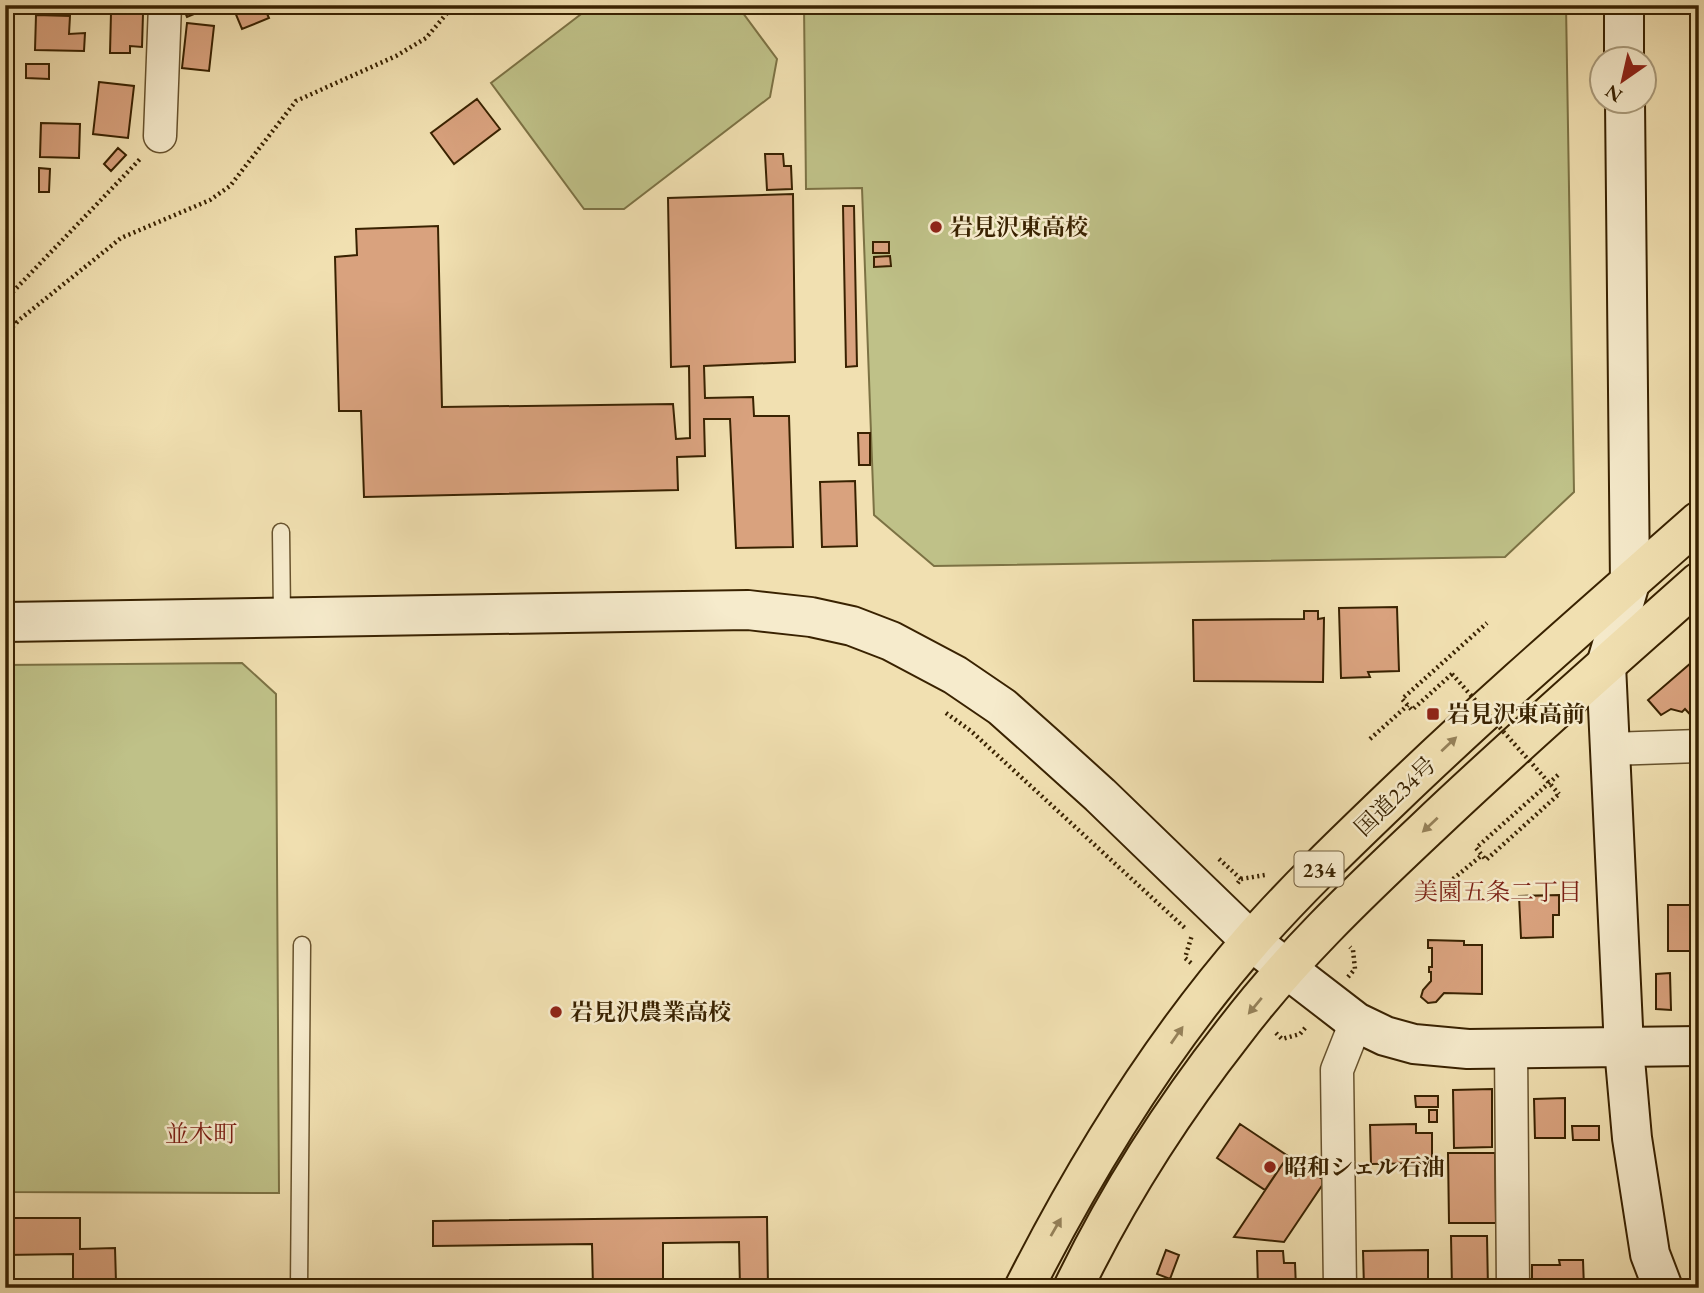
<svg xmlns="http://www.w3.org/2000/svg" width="1704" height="1293" font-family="'EB Garamond','Noto Serif JP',serif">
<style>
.green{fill:#bfc188;stroke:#7c7244;stroke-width:2}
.building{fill:#d9a27e;stroke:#392201;stroke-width:2}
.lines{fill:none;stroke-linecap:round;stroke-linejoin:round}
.lane-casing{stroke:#67522d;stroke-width:19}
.street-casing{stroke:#67522d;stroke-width:35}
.secondary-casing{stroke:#392201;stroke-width:42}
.highway-casing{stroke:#392201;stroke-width:42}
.path{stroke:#392201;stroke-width:4.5;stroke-dasharray:2 3.5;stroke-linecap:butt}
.lane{stroke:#f6ebcc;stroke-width:16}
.street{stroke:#f6ebcc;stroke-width:32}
.secondary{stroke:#f6ebcc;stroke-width:38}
.highway{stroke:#f1e0b1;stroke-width:38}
.path-bridge{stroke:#392201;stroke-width:4.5;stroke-dasharray:2 3.5;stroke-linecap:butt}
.oneway{fill:#958159}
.poi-dot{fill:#8f2418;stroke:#f6ebcc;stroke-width:2.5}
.labels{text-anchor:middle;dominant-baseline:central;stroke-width:5;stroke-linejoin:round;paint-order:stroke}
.shield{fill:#f6ebcc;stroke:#725e3e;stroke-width:2}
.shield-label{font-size:21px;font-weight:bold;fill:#392201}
.poi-label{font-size:23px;font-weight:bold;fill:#392201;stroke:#f6ebcc;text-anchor:start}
.street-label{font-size:23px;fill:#392201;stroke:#f6ebcc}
.neighbourhood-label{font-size:24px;fill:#7a1f14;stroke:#f6ebcc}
</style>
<rect width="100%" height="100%" fill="#f1e0b1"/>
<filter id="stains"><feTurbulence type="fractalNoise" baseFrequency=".00286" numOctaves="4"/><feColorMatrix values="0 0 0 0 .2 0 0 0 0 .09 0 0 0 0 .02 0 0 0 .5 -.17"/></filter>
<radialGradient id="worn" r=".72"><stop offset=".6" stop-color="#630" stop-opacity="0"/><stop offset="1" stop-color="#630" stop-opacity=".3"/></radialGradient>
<path class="green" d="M 593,5 L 737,5 L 777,59 L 770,97 L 624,209 L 584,209 L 491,83 Z
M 804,5 L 1566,5 L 1574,492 L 1505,557 L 934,566 L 874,515 L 862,188 L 806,189 Z
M 242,663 L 276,694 L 279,1193 L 5,1192 L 5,665 Z"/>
<path class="building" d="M 182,5 L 208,5 L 209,8 L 187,17 Z
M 232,5 L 263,5 L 269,18 L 242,29 Z
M 111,13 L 143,14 L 142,47 L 130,46 L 130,53 L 110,53 Z
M 36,15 L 70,16 L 69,34 L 85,33 L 84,51 L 35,50 Z
M 187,23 L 214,26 L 209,71 L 182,68 Z
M 26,64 L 49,64 L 49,79 L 26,78 Z
M 99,82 L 134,86 L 128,138 L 93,134 Z
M 477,99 L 500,129 L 454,164 L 431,133 Z
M 41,123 L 80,124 L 79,158 L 40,157 Z
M 118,148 L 126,155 L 111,171 L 104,164 Z
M 765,154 L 783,154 L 784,166 L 791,166 L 792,189 L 767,190 Z
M 39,168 L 50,169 L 49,192 L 39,192 Z
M 793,194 L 795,362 L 704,366 L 705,398 L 753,397 L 754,416 L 789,416 L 793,547 L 736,548 L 730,419 L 704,419 L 705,456 L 677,457 L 678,490 L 364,497 L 361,411 L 339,411 L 335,257 L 357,255 L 356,229 L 438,226 L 442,407 L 673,404 L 676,439 L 690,438 L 689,366 L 671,367 L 668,198 Z
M 843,206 L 854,206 L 857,366 L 846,367 Z
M 873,242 L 889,242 L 889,253 L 873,253 Z
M 890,256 L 891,266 L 874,267 L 874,257 Z
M 858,433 L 870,433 L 870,465 L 859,465 Z
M 855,481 L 857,546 L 822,547 L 820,482 Z
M 1397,607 L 1399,671 L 1368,672 L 1370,677 L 1341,678 L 1339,608 Z
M 1304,611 L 1318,611 L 1318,619 L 1324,618 L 1323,682 L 1194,681 L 1193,620 L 1304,619 Z
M 1699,656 L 1699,724 L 1685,709 L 1682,712 L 1671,709 L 1661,715 L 1648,700 Z
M 1559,895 L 1559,915 L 1553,915 L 1553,937 L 1521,938 L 1519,896 Z
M 1668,905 L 1699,905 L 1699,951 L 1668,951 Z
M 1428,940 L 1464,941 L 1464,945 L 1482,945 L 1482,994 L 1444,993 L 1436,1002 L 1428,1003 L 1421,997 L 1423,990 L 1431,981 L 1431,972 L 1429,972 L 1429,967 L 1432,967 L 1432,948 L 1428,948 Z
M 1670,973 L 1671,1010 L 1656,1009 L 1656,974 Z
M 1492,1089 L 1492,1147 L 1454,1148 L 1453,1090 Z
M 1415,1096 L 1438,1096 L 1438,1107 L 1416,1107 Z
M 1565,1098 L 1565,1138 L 1535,1138 L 1534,1099 Z
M 1429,1110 L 1437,1110 L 1437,1122 L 1429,1122 Z
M 1240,1124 L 1288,1156 L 1265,1190 L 1217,1158 Z
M 1416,1124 L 1416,1133 L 1432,1133 L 1432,1163 L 1371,1164 L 1370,1125 Z
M 1572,1126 L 1599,1126 L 1599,1140 L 1573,1140 Z
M 1448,1153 L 1495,1153 L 1496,1223 L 1449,1223 Z
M 1288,1156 L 1325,1181 L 1284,1242 L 1234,1237 Z
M 767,1217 L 768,1288 L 740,1288 L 739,1242 L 663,1243 L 663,1288 L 593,1288 L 592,1244 L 433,1246 L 433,1221 Z
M 5,1218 L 80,1218 L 80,1249 L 115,1248 L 116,1282 L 108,1282 L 108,1288 L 92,1288 L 92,1282 L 73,1282 L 73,1254 L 5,1255 Z
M 1451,1236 L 1487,1236 L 1488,1288 L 1452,1288 Z
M 1166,1250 L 1179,1255 L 1170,1279 L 1157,1274 Z
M 1428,1250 L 1428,1288 L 1364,1288 L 1363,1251 Z
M 1257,1251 L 1283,1251 L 1284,1263 L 1295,1263 L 1296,1288 L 1258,1288 Z
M 1559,1260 L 1583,1260 L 1584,1288 L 1532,1288 L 1532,1265 L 1560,1265 Z
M 1200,1283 L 1220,1283 L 1220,1288 L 1200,1288 Z"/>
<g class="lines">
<g class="lane-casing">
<path id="lane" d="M 281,532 L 282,616
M 299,1288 L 302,945"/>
</g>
<g class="street-casing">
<path id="street" d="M 160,136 L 165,5
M 1610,749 L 1699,746
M 1511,1048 L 1513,1288
M 1340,1288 L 1337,1070 L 1356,1022"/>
</g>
<g class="secondary-casing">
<path id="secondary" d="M 1624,5 L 1624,60
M 1625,102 L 1630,583 L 1606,665 L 1624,1048 L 1632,1138 L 1650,1254 L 1663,1288
M 5,622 L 748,610 L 811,617 L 852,626 L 891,641 L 955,675 L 1002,707 L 1048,748 L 1100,795 L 1251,941 L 1356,1022 L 1385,1036 L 1414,1044 L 1468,1049 L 1699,1046"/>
</g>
<g class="highway-casing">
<path id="highway" d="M 1024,1288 C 1087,1164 1161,1044 1252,940 C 1296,890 1345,843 1393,797 C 1492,702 1596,612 1699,521
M 1073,1288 C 1116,1199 1172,1111 1233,1033 C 1289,959 1357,894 1425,830 C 1514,745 1607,664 1699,582"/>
</g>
<path class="path" d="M 5,300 L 142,157
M 5,308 L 16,323
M 5,335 L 19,320 L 121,238 L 210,200 L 230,186 L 296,101 L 396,56 L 426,38 L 454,5
M 1452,674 L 1412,710 L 1402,699 L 1487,623
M 946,713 L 971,731 L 1186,929
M 1370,739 L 1408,705
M 1558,775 L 1476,848 L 1486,860 L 1559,794
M 1219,859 L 1241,879 L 1237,884
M 1241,879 L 1265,875
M 1453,879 L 1482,855
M 1191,963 L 1185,958 L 1192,935
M 1348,977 L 1355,969 L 1353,950 L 1350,947
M 1276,1033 L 1282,1039 L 1300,1034 L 1306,1027"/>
<use href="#lane" class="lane"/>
<use href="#street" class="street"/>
<use href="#secondary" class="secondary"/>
<use href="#highway" class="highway"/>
<path class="path-bridge" d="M 1452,674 L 1559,794"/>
</g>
<defs><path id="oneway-solid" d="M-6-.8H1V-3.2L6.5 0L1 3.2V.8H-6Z" transform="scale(1.75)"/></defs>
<g class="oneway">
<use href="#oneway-solid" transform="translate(1449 744) rotate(-43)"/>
<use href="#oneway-solid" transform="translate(1430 825) rotate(137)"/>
<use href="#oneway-solid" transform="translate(1255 1006) rotate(130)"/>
<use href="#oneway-solid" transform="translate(1177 1035) rotate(-55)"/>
<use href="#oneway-solid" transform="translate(1056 1227) rotate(-60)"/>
</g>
<g class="poi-dot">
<circle cx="936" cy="227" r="7"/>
<rect x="1426" y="707" width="14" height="14" rx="3.5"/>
<circle cx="556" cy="1012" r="7"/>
<circle cx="1270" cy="1167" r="7"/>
</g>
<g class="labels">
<rect class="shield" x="1294.5" y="851.5" width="49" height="35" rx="5"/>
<g class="shield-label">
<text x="1319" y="869">234</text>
</g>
<g class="poi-label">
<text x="950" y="227">岩見沢東高校</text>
<text x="1447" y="714">岩見沢東高前</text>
<text x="570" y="1012">岩見沢農業高校</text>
<text x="1284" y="1167">昭和シェル石油</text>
</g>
<g class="street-label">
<text transform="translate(1395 796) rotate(-44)">国道234号</text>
</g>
<g class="neighbourhood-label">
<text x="1498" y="891">美園五条二丁目</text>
<text x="201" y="1133">並木町</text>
</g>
</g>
<rect width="1704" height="1293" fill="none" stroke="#f1e0b1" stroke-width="28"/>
<rect x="7" y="7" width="1690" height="1279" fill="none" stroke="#392201" stroke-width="3.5"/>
<rect x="14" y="14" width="1676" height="1265" fill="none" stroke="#392201" stroke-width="2"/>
<g transform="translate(1623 80) rotate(214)"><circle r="33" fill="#f6ebcc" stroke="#aa9b7b" stroke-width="2"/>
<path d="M0-5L12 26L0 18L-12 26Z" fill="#8f2418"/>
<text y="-10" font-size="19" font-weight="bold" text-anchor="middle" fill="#392201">N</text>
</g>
<rect width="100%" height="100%" filter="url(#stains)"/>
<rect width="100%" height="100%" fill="url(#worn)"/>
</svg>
